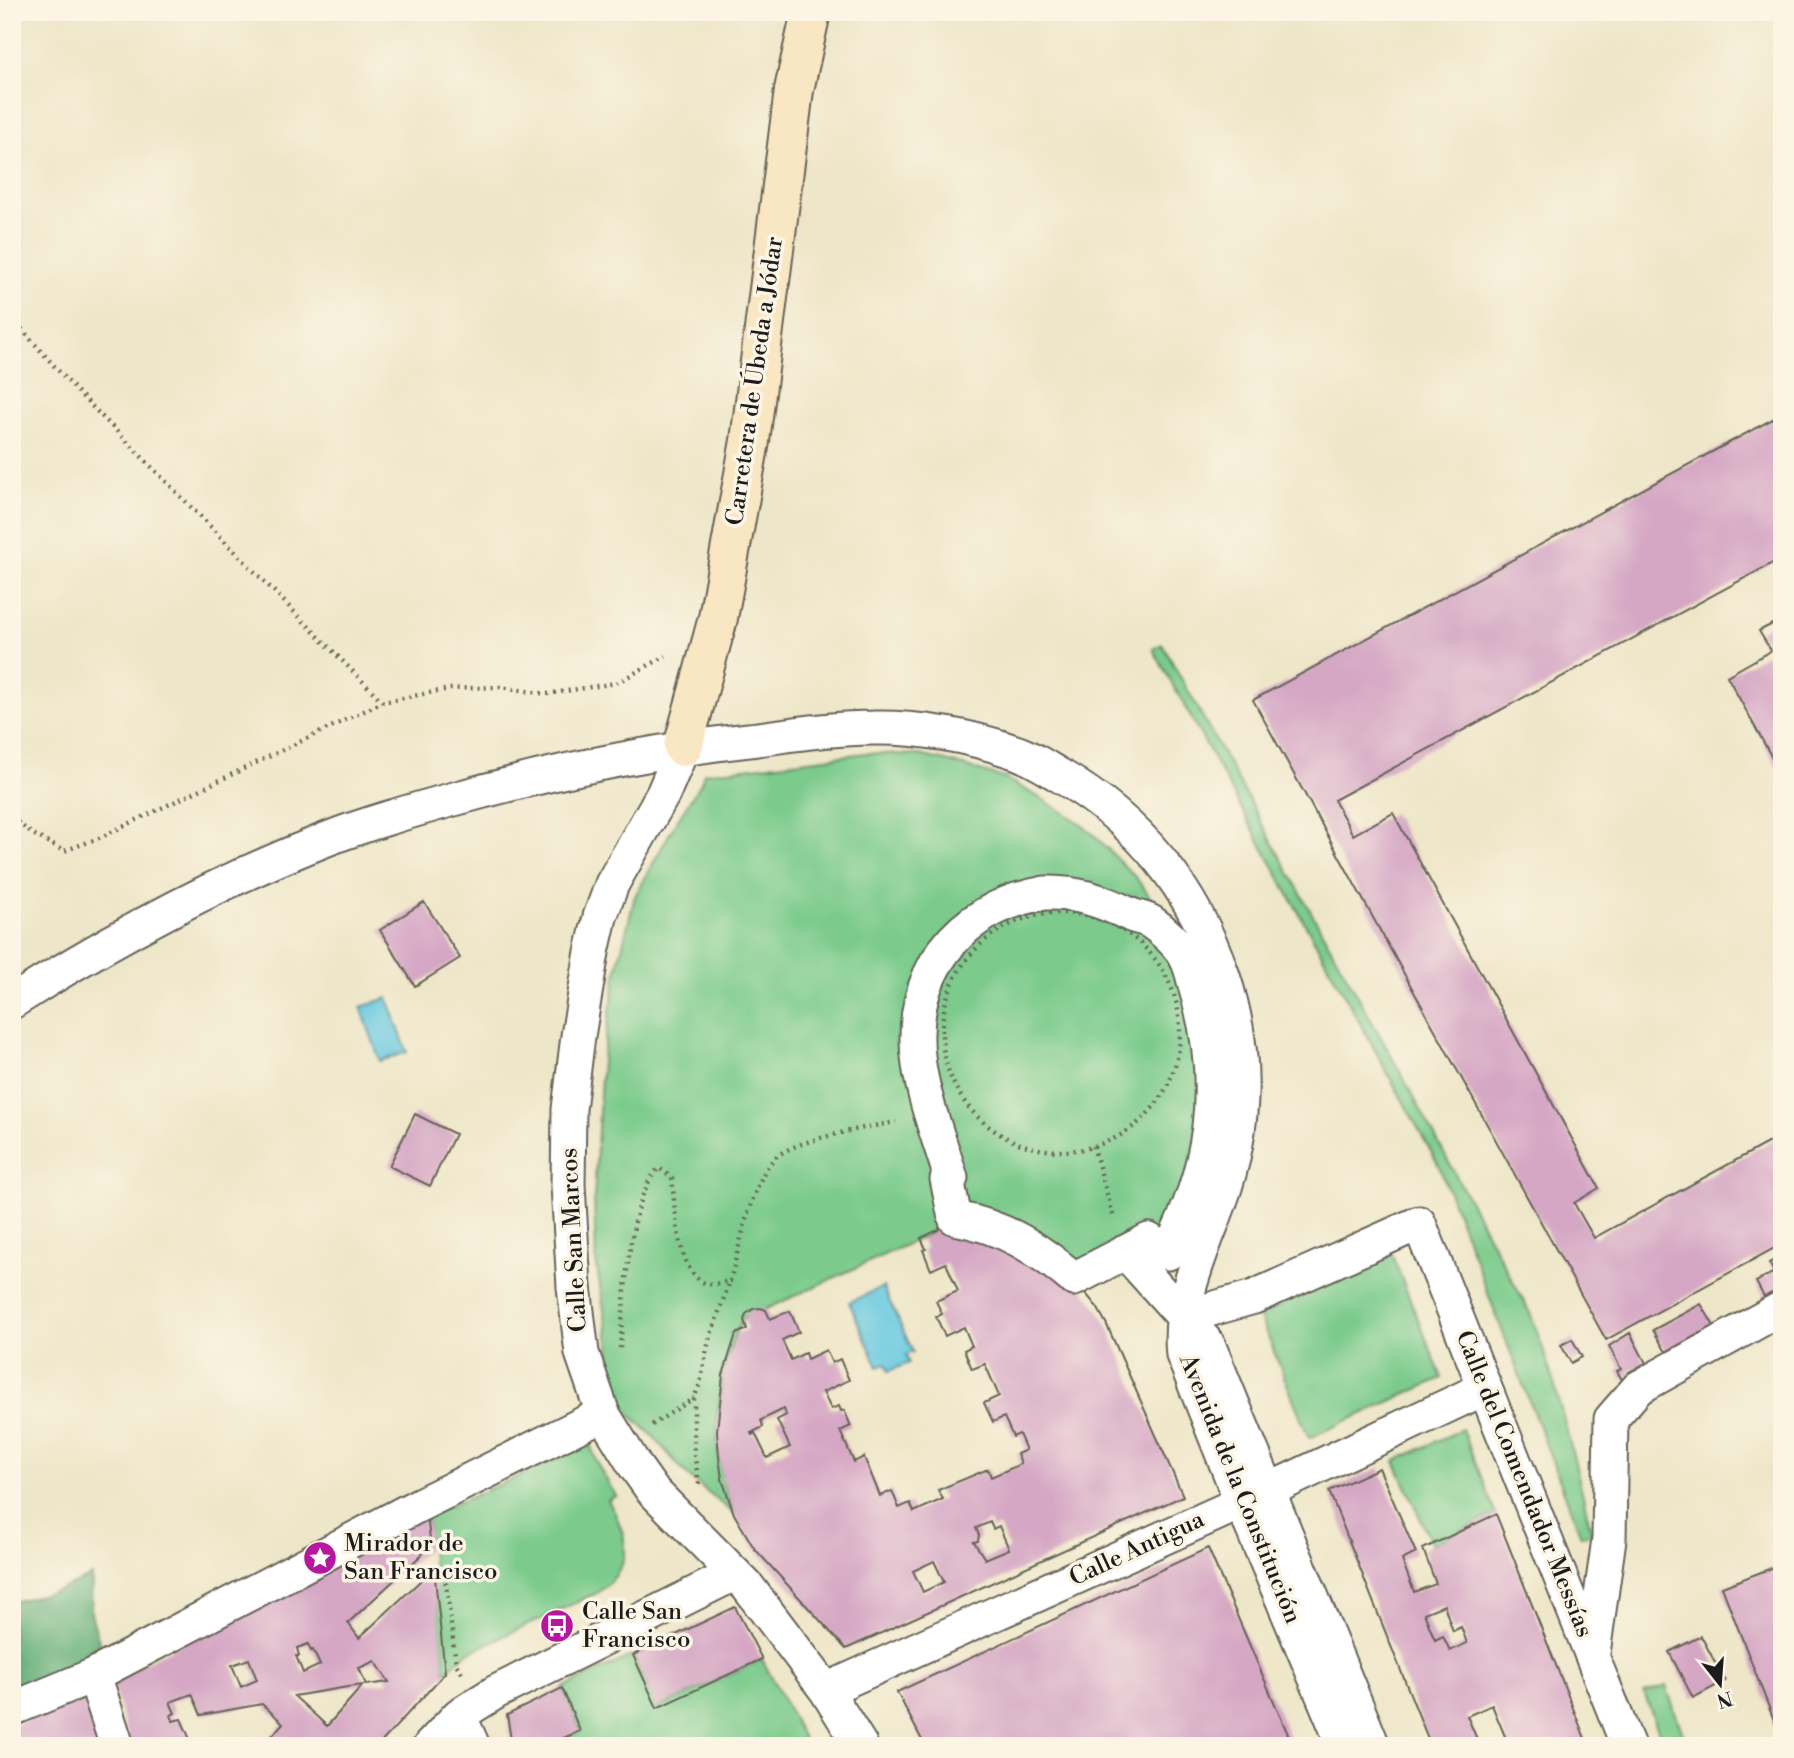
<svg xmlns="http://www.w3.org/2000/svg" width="1794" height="1758" font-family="'Libre Bodoni',serif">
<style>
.green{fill:#7bcb8c;stroke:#4c7454;stroke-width:2}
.forest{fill:#64af78;stroke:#40664a;stroke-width:2}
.water{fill:#62c7e0;stroke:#3f727e;stroke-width:2}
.building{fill:#d5a7c4;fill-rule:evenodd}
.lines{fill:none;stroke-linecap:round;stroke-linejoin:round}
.street-casing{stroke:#666358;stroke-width:37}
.secondary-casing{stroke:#666358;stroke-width:42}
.path{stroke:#666358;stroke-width:4.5;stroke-dasharray:2 5;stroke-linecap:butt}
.street{stroke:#fff;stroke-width:33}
.secondary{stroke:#f9e7c3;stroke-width:38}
.labels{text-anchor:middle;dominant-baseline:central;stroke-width:7;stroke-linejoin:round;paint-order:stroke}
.street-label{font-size:24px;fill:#1c1c1c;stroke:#fcf5e5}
.poi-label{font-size:24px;fill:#1c1c1c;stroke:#fcf5e5;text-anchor:start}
</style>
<rect width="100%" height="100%" fill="#fcf5e5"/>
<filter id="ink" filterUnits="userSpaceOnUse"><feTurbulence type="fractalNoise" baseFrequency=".0143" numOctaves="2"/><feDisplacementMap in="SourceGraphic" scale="14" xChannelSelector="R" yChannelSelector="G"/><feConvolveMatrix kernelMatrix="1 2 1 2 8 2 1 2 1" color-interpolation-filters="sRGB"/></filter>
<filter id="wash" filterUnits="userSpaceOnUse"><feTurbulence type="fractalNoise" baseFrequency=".00686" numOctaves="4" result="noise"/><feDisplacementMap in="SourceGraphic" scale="28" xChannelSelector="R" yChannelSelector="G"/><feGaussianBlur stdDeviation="1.57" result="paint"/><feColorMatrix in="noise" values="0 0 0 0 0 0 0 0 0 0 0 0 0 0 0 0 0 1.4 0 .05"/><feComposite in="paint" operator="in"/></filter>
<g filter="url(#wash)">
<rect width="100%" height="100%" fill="#eee6c8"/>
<path class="green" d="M 1162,644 L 1404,1079 L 1531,1315 C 1558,1386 1574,1460 1592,1533 L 1581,1536 L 1439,1166 L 1153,649 Z
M 866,753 L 919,755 L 946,761 L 1004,778 L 1039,797 L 1074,819 L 1093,834 L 1137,879 L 1164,917 L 1209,1040 L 1183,1223 L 1074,1279 L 944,1221 L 938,1230 L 764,1310 C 730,1297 717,1408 717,1430 C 718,1459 723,1487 734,1514 L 686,1474 L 652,1435 L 620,1406 L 608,1380 L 611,1353 L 596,1261 L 594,1197 L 602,1060 L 618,964 L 635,896 L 676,822 L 701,783 L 704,773 Z
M 1392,1255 L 1442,1378 L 1309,1438 L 1259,1315 Z
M 1462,1429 L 1496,1514 L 1432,1545 L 1395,1461 Z
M 590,1445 L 600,1469 L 616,1496 L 608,1500 C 629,1538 636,1565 597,1593 L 465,1654 L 445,1673 L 427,1516 Z
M 633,1655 L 658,1708 L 762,1659 L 807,1746 L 545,1746 L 580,1731 L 562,1688 Z
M 1666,1686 L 1687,1746 L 1664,1746 L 1644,1693 Z"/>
<path class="forest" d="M 92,1576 L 91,1613 L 103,1656 L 12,1695 L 12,1602 L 57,1591 Z"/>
<path class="water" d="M 388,998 L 407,1052 L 380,1061 L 361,1007 Z
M 883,1287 L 913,1352 L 906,1355 L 909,1363 L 889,1371 L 886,1364 L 878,1367 L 849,1302 Z"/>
<g id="blocks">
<path class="building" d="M 1782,414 L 1782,558 L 1334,800 L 1353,835 L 1393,813 L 1599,1188 L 1574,1203 L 1594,1238 L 1782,1135 L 1782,1244 L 1606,1340 L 1253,700 Z
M 1782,619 L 1782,776 L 1727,676 L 1771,651 L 1759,631 Z
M 424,902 L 460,958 L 415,986 L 380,930 Z
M 415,1114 L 455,1134 L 430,1186 L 389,1166 Z
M 943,1222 L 1074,1279 L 1097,1307 L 1106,1323 L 1183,1496 L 846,1649 L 754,1548 L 734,1514 L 722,1479 L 719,1457 L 717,1431 L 723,1375 L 736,1334 L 747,1329 L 744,1320 L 746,1314 L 753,1309 L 761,1308 L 766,1310 L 770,1319 L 790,1311 L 799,1332 L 782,1340 L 791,1360 L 805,1353 L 807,1359 L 826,1350 L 832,1363 L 840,1359 L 849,1380 L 823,1392 L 831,1409 L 839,1406 L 841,1411 L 844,1410 L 851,1426 L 840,1431 L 854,1462 L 864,1457 L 880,1496 L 892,1491 L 899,1508 L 910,1503 L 914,1512 L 943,1499 L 938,1490 L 988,1469 L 991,1477 L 1021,1464 L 1017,1454 L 1026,1450 L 1019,1434 L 1013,1437 L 1004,1417 L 993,1422 L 984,1403 L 999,1396 L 985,1364 L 972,1369 L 964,1350 L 972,1346 L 964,1327 L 945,1336 L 936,1317 L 942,1314 L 936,1301 L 958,1291 L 946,1263 L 931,1270 L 923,1250 L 926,1249 L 921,1238 L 938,1230 ZM 784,1409 L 786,1415 L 777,1420 L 790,1447 L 767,1458 L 755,1433 L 752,1435 L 751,1433 L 763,1427 L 761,1420 ZM 990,1522 L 993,1529 L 999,1526 L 1009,1549 L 985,1559 L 974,1542 L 978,1541 L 979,1535 L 976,1528 ZM 934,1561 L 944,1582 L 923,1592 L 913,1571 Z
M 1782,1256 L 1782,1288 L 1764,1297 L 1756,1282 L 1774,1272 L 1769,1263 Z
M 1701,1304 L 1714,1326 L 1666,1352 L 1653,1330 Z
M 1630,1333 L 1646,1363 L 1629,1372 L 1631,1375 L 1622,1380 L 1617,1371 L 1621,1369 L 1609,1346 Z
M 1572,1339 L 1582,1357 L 1571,1363 L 1561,1345 Z
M 1379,1468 L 1416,1553 L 1402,1560 L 1414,1592 L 1436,1584 L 1423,1549 L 1496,1514 L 1588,1746 L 1509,1746 L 1492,1705 L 1467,1716 L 1480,1746 L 1431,1746 L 1329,1491 ZM 1444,1605 L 1453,1631 L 1461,1627 L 1467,1643 L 1450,1651 L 1443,1636 L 1435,1640 L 1424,1613 Z
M 427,1516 L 431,1546 L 348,1623 L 359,1638 L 434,1568 L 445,1673 L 378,1746 L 268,1746 L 265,1744 L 283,1723 L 262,1704 L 201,1715 L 192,1694 L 170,1702 L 175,1713 L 171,1715 L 173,1721 L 181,1719 L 193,1746 L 131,1746 L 111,1680 ZM 308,1644 L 311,1651 L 313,1650 L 320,1665 L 303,1673 L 296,1656 L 299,1656 L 297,1648 ZM 249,1659 L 257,1680 L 241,1687 L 232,1665 ZM 375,1661 L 389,1682 L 366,1685 L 359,1668 ZM 363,1685 L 327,1726 L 294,1696 L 348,1687 Z
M 1208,1548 L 1293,1746 L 925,1746 L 897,1692 Z
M 1782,1564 L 1782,1741 L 1722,1587 Z
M 735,1607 L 762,1659 L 657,1708 L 633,1655 Z
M 1701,1636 L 1725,1681 L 1693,1698 L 1669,1652 Z
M 562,1688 L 580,1731 L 545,1746 L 512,1746 L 507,1715 Z
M 87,1697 L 102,1746 L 12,1746 L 12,1726 Z"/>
</g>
</g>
<g filter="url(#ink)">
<use href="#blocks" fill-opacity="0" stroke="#666358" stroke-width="2"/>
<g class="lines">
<g class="street-casing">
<path id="street" d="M 683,747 L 663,794 L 612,884 L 600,917 L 592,952 L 578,1036 L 569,1109 L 568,1185 L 574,1287 L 582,1353 L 603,1414 L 635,1466 L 652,1490 L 748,1587 L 826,1690 L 861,1746
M 1045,893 C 1078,892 1102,901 1131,915 C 1138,918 1145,918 1151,922 C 1163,930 1178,944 1185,956 C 1192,967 1194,984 1198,996 C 1224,1087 1211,1171 1168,1253 L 1149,1240 L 1074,1279 C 1036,1247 1004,1227 955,1218 L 947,1179 L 951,1178 C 940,1141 925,1104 919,1065 C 906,976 956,908 1045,893 Z
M 12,1002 C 111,939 217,882 327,839 C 368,823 411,811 454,799 C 551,772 648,751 749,740 C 790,735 831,728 873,728 C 918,727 969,736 1012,751 C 1029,756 1044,766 1059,775 C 1140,822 1193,888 1223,976 C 1248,1051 1247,1128 1220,1202 C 1202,1252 1177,1301 1183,1355 L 1241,1501 L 1344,1746
M 1125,1252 L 1208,1344 L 1373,1746
M 1183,1317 L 1254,1297 L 1419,1223 L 1628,1746
M 1593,1653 L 1609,1539 L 1611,1419 L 1638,1388 L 1782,1308
M 94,1675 L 117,1746
M 826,1690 L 1269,1490 L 1485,1388
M 12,1709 L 94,1675 L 421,1504 L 603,1414
M 459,1715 L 473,1746
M 430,1746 L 459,1715 L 496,1692 L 734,1574"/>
</g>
<g class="secondary-casing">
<path id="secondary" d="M 683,747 L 718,618 L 750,441 L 794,90 L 811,12"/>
</g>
<path class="path" d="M 12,318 L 70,384 L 383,702 L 449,689 L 500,687 L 547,694 L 616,683 L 666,656
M 12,818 L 31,833 L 64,851 L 99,838 L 383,702
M942 1032a119 119 0 1 1 238 0a119 119 0 1 1-238 0Z
M 1093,1146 L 1114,1218
M 620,1348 C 624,1305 628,1197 659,1168 L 672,1178 C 675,1203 676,1277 708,1284 C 714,1285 723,1282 730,1281 C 739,1249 753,1176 777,1156 C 799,1139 868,1127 896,1122
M 652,1425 L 694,1398
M 699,1484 L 694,1453 L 694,1398 L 700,1384 L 709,1340 L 730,1281
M 444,1568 L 456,1664 L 462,1673"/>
<use href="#street" class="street"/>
<use href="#secondary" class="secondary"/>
</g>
</g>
<defs>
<g id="sight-disc" transform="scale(1.75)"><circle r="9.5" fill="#b5179e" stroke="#fcf5e5"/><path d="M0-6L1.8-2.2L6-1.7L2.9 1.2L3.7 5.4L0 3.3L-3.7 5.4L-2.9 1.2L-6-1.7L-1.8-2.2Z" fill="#fff"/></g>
<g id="bus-disc" transform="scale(1.75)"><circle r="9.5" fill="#b5179e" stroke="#fcf5e5"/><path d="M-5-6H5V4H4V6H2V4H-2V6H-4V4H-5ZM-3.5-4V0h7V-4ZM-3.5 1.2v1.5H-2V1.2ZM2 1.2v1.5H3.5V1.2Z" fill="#fff"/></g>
</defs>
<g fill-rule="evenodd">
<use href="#sight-disc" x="320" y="1558"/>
<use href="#bus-disc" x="557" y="1626"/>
</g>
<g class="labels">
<g class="street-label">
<text transform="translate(755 381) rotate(-82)">Carretera de Úbeda a Jódar</text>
<text transform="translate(574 1240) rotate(-93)">Calle San Marcos</text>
<text transform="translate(1524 1484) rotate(68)">Calle del Comendador Messías</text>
<text transform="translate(1240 1489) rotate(68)">Avenida de la Constitución</text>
<text transform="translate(1137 1549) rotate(-25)">Calle Antigua</text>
</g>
<g class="poi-label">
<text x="344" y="1544">Mirador de<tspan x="344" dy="28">San Francisco</tspan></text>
<text x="582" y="1612">Calle San<tspan x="582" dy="28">Francisco</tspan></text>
</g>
</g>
<rect width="1794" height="1758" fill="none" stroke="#fcf5e5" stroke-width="42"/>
<g transform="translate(1720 1684) rotate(163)" stroke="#fcf5e5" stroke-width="5" paint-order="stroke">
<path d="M0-5L12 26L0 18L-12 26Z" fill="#1c1c1c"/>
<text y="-10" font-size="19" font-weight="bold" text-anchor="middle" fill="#1c1c1c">N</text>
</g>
</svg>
